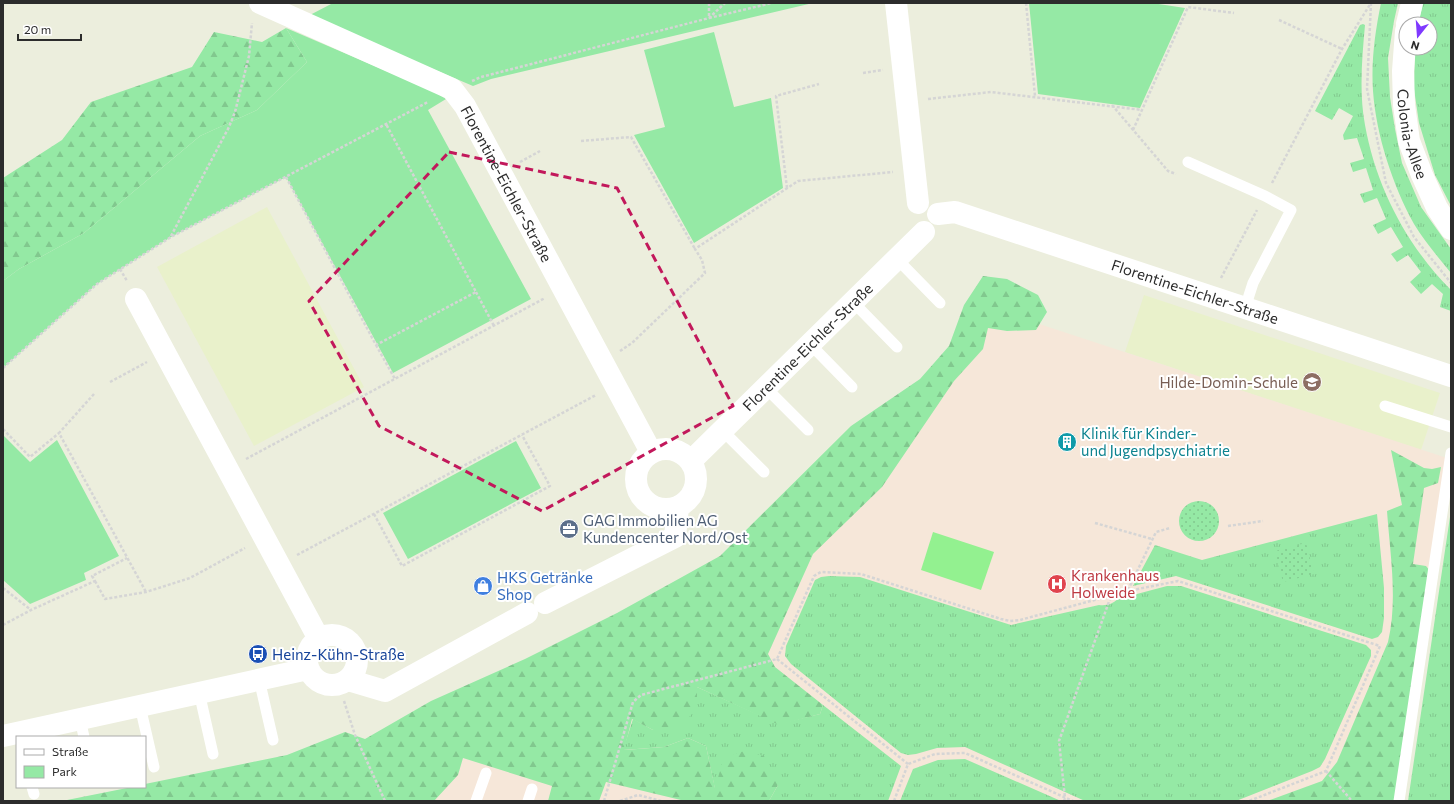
<svg xmlns="http://www.w3.org/2000/svg" width="1454" height="804" font-family="Commissioner,sans-serif">
<style>
.education{fill:#e9f1cb}
.medical{fill:#f6e7d9}
.grass{fill:url(#grass-tufts)}
.forest{fill:url(#forest-firs)}
.park{fill:#95e9a5}
.garden{fill:url(#garden-dots)}
.pitch{fill:#93f190}
.lines{fill:none;stroke-linecap:round;stroke-linejoin:round}
.path{stroke:#d5d5d5;stroke-width:2.5;stroke-dasharray:3 2;stroke-linecap:butt}
.service{stroke:#fff;stroke-width:11}
.minor{stroke:#fff;stroke-width:22}
.secondary{stroke:#fff;stroke-width:22}
.marked{fill:none;stroke:#c2185b;stroke-width:3;stroke-dasharray:8 5;stroke-linejoin:round}
.labels{text-anchor:middle;dominant-baseline:central;stroke-width:4;stroke-linejoin:round;paint-order:stroke}
.street-label{font-size:15px;fill:#2c2c2c;stroke:#fff}
.education-label{font-size:15px;fill:#785e54;stroke:#fff;text-anchor:end}
.culture-label{font-size:15px;fill:#0d838f;stroke:#fff;text-anchor:start}
.service-label{font-size:15px;fill:#4e5e75;stroke:#fff;text-anchor:start}
.health-label{font-size:15px;fill:#be3a42;stroke:#fff;text-anchor:start}
.shop-label{font-size:15px;fill:#366cbe;stroke:#fff;text-anchor:start}
.transit-label{font-size:15px;fill:#164399;stroke:#fff;text-anchor:start}
</style>
<defs>
<pattern id="grass-tufts" width="24" height="20" patternUnits="userSpaceOnUse"><rect width="24" height="20" fill="#95e9a5"/><path d="M3 7l-1-3M5 7V3M7 7l1-3M15 17l-1-3M17 17v-4M19 17l1-3" fill="none" stroke="#81c88e"/></pattern>
<pattern id="forest-firs" width="22" height="20" patternUnits="userSpaceOnUse"><rect width="22" height="20" fill="#95e9a5"/><path d="M5 1l3.5 6h-7zM16 11l3.5 6h-7z" fill="#81c88e"/></pattern>
<pattern id="garden-dots" width="8" height="8" patternUnits="userSpaceOnUse"><rect width="8" height="8" fill="#95e9a5"/><path d="M2 2h.1M6 6h.1" fill="none" stroke="#81c88e" stroke-width="1.8" stroke-linecap="round"/></pattern>
</defs>
<rect width="100%" height="100%" fill="#eceedd"/>
<path class="education" d="M 267,207 L 364,387 L 254,446 L 157,267 Z
M 1144,295 L 1440,393 L 1421,450 L 1125,352 Z"/>
<path class="medical" d="M 989,301 L 1021,318 L 1447,458 L 1396,801 L 199,801 L 447,720 L 748,540 L 922,379 Z"/>
<path class="grass" d="M 1381,3 L 1398,3 L 1394,21 L 1388,58 L 1390,97 L 1395,129 L 1402,163 L 1421,207 L 1451,249 L 1451,273 C 1438,257 1425,242 1414,224 C 1393,186 1376,135 1373,91 C 1371,61 1375,32 1381,3 Z
M 1423,3 L 1451,3 L 1451,206 L 1435,175 L 1419,123 L 1414,89 L 1415,48 L 1430,48 L 1430,24 L 1418,24 Z
M 1363,24 L 1365,25 C 1362,58 1359,93 1365,125 C 1376,187 1407,246 1451,290 L 1451,311 L 1440,307 L 1443,294 L 1432,284 L 1421,294 L 1410,282 L 1421,272 L 1408,255 L 1397,262 L 1391,254 L 1403,247 L 1391,227 L 1378,234 L 1373,225 L 1386,219 L 1377,198 L 1364,203 L 1360,194 L 1373,190 L 1366,168 L 1353,172 L 1350,163 L 1364,159 L 1357,138 L 1344,140 L 1343,135 L 1353,116 L 1339,108 L 1332,120 L 1315,111 L 1360,25 Z
M 1451,510 L 1451,801 L 1408,801 Z
M 1377,514 L 1384,588 L 1384,618 L 1382,632 L 1378,637 L 1372,639 L 1176,576 L 1133,586 L 1155,545 L 1202,560 Z
M 829,576 L 860,577 L 1011,625 L 1099,605 C 1107,606 1112,604 1118,599 L 1167,586 L 1181,586 L 1366,645 L 1371,650 L 1371,656 L 1325,759 L 1320,767 L 1312,771 L 1236,801 L 1085,801 L 965,747 L 937,748 L 916,754 L 908,755 L 901,753 L 791,664 L 785,656 L 786,646 L 815,580 L 821,577 Z
M 697,687 L 779,724 L 820,714 L 823,705 L 901,766 L 888,801 L 769,801 L 778,785 L 715,789 L 706,746 L 688,738 L 664,747 L 623,750 L 633,719 L 653,730 Z
M 965,759 L 1061,801 L 900,801 L 913,769 L 938,760 Z"/>
<path class="forest" d="M 286,28 L 307,62 L 257,110 L 200,136 L 84,233 L 19,269 L 3,281 L 3,178 L 62,140 L 91,102 L 192,67 L 214,32 L 262,42 Z
M 983,276 L 1007,279 L 1038,295 L 1047,312 L 1036,330 L 1007,331 L 988,328 L 983,349 L 954,381 L 882,487 L 813,554 L 768,654 L 775,667 L 823,705 L 820,714 L 779,725 L 697,687 L 697,708 L 679,728 L 653,730 L 632,719 L 624,750 L 664,747 L 688,738 L 706,746 L 715,788 L 724,757 L 744,751 L 764,756 L 778,785 L 769,801 L 685,801 L 606,782 L 599,801 L 548,801 L 552,786 L 463,758 L 458,775 L 434,801 L 62,801 L 132,787 L 145,787 L 145,784 L 287,755 L 345,732 L 365,739 L 431,701 L 525,659 L 617,613 L 720,556 L 851,426 L 920,379 L 949,346 L 964,305 Z
M 1391,450 L 1424,468 L 1432,469 L 1441,467 L 1438,483 L 1424,488 L 1413,564 L 1426,566 L 1430,571 L 1396,801 L 1267,801 L 1322,781 L 1337,762 L 1388,642 C 1398,600 1390,554 1387,511 L 1402,505 Z"/>
<path class="park" d="M 333,3 L 813,3 L 491,79 L 473,86 L 308,16 Z
M 1029,3 L 1152,3 L 1185,8 L 1140,108 L 1038,94 Z
M 286,28 L 433,91 L 446,99 L 428,110 L 531,299 L 393,373 L 286,177 L 171,237 L 97,284 L 3,368 L 3,281 L 19,269 L 84,233 L 200,136 L 257,110 L 307,62 Z
M 714,32 L 734,107 L 771,98 L 783,188 L 694,243 L 634,135 L 665,127 L 644,50 Z
M 3,435 L 30,462 L 57,440 L 119,556 L 84,573 L 86,580 L 30,604 L 3,580 Z
M 516,441 L 541,488 L 408,559 L 383,513 Z"/>
<path class="garden" d="M1179 521a20 20 0 1 1 40 0a20 20 0 1 1-40 0Z
M 1306,543 L 1314,574 L 1283,582 L 1275,551 Z"/>
<path class="pitch" d="M 933,532 L 994,552 L 981,590 L 921,570 Z"/>
<g class="lines">
<path class="path" d="M 709,3 L 709,18 L 772,3
M 1026,3 L 1035,96
M 1371,3 L 1367,89 L 1386,183 L 1414,237 L 1451,283
M 1279,20 L 1342,49
M 863,73 L 883,70
M 472,81 L 481,77 L 709,18 L 725,3
M 928,99 L 991,92 L 1142,110
M 1112,105 L 1168,171 L 1176,174
M 1133,130 L 1188,7 L 1234,13
M 581,141 L 631,137 L 695,249
M 520,162 L 540,151
M 286,177 L 376,345 L 476,292 L 386,124
M 1272,183 L 1342,49 L 1371,3
M 787,188 L 776,96 L 819,84
M 171,236 L 229,127 L 235,112 L 249,56 L 252,23
M 120,269 L 127,281
M 1221,278 L 1257,210
M 476,292 L 494,326
M 376,345 L 395,379
M 620,351 L 632,343 L 705,273 L 702,260 L 695,249 L 798,181 L 893,172
M 3,368 L 97,284 L 171,237 L 428,102
M 110,382 L 147,362
M 94,394 L 59,433 L 146,592
M 3,429 L 30,457 L 59,433
M 246,459 L 545,298
M 374,514 L 402,566 L 550,486 L 522,435
M 1095,523 L 1152,539
M 1228,526 L 1263,521
M 297,555 L 596,395
M 95,581 L 105,599 L 146,592 L 190,578 L 245,548
M 3,588 L 31,610
M 1128,590 L 1156,532 L 1170,528
M 3,625 L 31,610 L 95,581 L 92,576 L 127,558
M 777,659 L 908,764
M 344,701 L 355,735 L 385,801
M 1326,771 L 1352,801
M 604,801 L 633,702 L 641,695 L 777,659 L 814,576 L 821,572 L 861,574 L 1001,619 L 1010,621 L 1020,620 L 1128,591 L 1178,581 L 1380,646 L 1326,771 L 1249,801
M 620,801 L 638,795 L 661,801
M 894,801 L 908,764 L 935,754 L 965,753 L 1073,801
M 1064,801 L 1065,798 L 1059,741 L 1111,596"/>
<path class="service" d="M 1188,162 L 1265,196 L 1291,210 L 1253,283 L 1245,308
M 897,259 L 940,303
M 853,302 L 897,347
M 810,344 L 852,387
M 766,388 L 808,430
M 1385,406 L 1451,427
M 723,431 L 764,472
M 259,679 L 273,740
M 199,692 L 213,754
M 140,706 L 154,767
M 80,719 L 84,737
M 32,787 L 34,794
M 476,801 L 486,773
M 528,801 L 532,789
M 1399,801 L 1451,453"/>
<g class="minor">
<path id="s1" d="M 260,3 L 452,89 L 465,106 L 651,452"/>
<path d="M 896,3 L 918,203"/>
<path id="s2" d="M 938,214 L 955,212 L 1451,376"/>
<path d="M 136,299 L 319,639"/>
<circle cx="666" cy="479" r="30"/>
<path id="s3" d="M 691,461 L 924,232"/>
<path d="M 545,603 L 675,537 L 678,507"/>
<circle cx="332" cy="660" r="25"/>
<path d="M 348,680 L 385,691 L 527,613"/>
<path d="M 3,736 L 308,669"/>
</g>
<g class="secondary">
<path d="M 1407,24 L 1412,3"/>
<path id="s4" d="M 1406,31 L 1403,71 L 1404,105 L 1409,141 L 1422,175 L 1437,208 L 1451,229"/>
</g>
</g>
<path class="marked" d="M 449,152 L 617,188 L 733,406 L 542,511 L 379,426 L 309,301 Z"/>
<defs>
<g id="school-disc" transform="scale(1)"><circle r="9.5" fill="#8d6e63" stroke="#fff"/><path d="M0-5L7-2L0 1L-7-2ZM-4 1L0 2.5L4 1V4Q0 6-4 4Z" fill="#fff"/></g>
<g id="building-disc" transform="scale(1)"><circle r="9.5" fill="#0f9aa8" stroke="#fff"/><path d="M-4-6H4V6H1V3H-1V6H-4ZM-2.5-4.3h1.7v1.8h-1.7ZM.8-4.3h1.7v1.8H.8ZM-2.5-1h1.7V.8h-1.7ZM.8-1h1.7V.8H.8Z" fill="#fff"/></g>
<g id="office-disc" transform="scale(1)"><circle r="9.5" fill="#5c6f8a" stroke="#fff"/><path d="M-6-3h4V-5.5h4V-3h4V5H-6ZM-1-4.5V-3h2v-1.5ZM-6 0V1H6V0Z" fill="#fff"/></g>
<g id="hospital-disc" transform="scale(1)"><circle r="9.5" fill="#e0444e" stroke="#fff"/><path d="M-5-5h3v3.5h4V-5h3V5h-3V1.5h-4V5h-3Z" fill="#fff"/></g>
<g id="shop-disc" transform="scale(1)"><circle r="9.5" fill="#3f7fe0" stroke="#fff"/><path d="M-5-2.5h2.3a2.7 3.5 0 0 1 5.4 0H5L5.5 6h-11ZM-1.5-2.5h3a1.5 2.3 0 0 0-3 0Z" fill="#fff"/></g>
<g id="bus-disc" transform="scale(1)"><circle r="9.5" fill="#1a4fb4" stroke="#fff"/><path d="M-5-6H5V4H4V6H2V4H-2V6H-4V4H-5ZM-3.5-4V0h7V-4ZM-3.5 1.2v1.5H-2V1.2ZM2 1.2v1.5H3.5V1.2Z" fill="#fff"/></g>
</defs>
<g fill-rule="evenodd">
<use href="#school-disc" x="1312" y="382"/>
<use href="#building-disc" x="1067" y="442"/>
<use href="#office-disc" x="569" y="529"/>
<use href="#hospital-disc" x="1057" y="584"/>
<use href="#shop-disc" x="483" y="586"/>
<use href="#bus-disc" x="258" y="654"/>
</g>
<g class="labels">
<g class="street-label">
<text stroke="none"><textPath href="#s4" startOffset="104">Colonia-Allee</textPath></text>
<text stroke="none"><textPath href="#s1" startOffset="320">Florentine-Eichler-Straße</textPath></text>
<text stroke="none"><textPath href="#s2" startOffset="270">Florentine-Eichler-Straße</textPath></text>
<text stroke="none"><textPath href="#s3" startOffset="163">Florentine-Eichler-Straße</textPath></text>
</g>
<g class="education-label">
<text x="1298" y="382">Hilde-Domin-Schule</text>
</g>
<g class="culture-label">
<text x="1081" y="433">Klinik für Kinder-<tspan x="1081" dy="17">und Jugendpsychiatrie</tspan></text>
</g>
<g class="service-label">
<text x="583" y="520">GAG Immobilien AG<tspan x="583" dy="17">Kundencenter Nord/Ost</tspan></text>
</g>
<g class="health-label">
<text x="1071" y="575">Krankenhaus<tspan x="1071" dy="17">Holweide</tspan></text>
</g>
<g class="shop-label">
<text x="497" y="577">HKS Getränke<tspan x="497" dy="17">Shop</tspan></text>
</g>
<g class="transit-label">
<text x="272" y="654">Heinz-Kühn-Straße</text>
</g>
</g>
<rect width="1454" height="804" fill="none" stroke="#2c2c2c" stroke-width="8"/>
<rect x="16" y="736" width="130" height="52" fill="#ffffff" stroke="#ababab"/>
<rect x="24" y="749" width="20" height="6" fill="#ffffff" stroke="#ababab"/>
<text x="52" y="756" font-size="12" fill="#2c2c2c">Straße</text>
<rect x="24" y="766" width="20" height="12" fill="#95e9a5" stroke="#ababab"/>
<text x="52" y="776" font-size="12" fill="#2c2c2c">Park</text>
<g transform="translate(1418 36) rotate(197)"><circle r="19" fill="#ffffff" stroke="#ababab"/>
<path d="M0-3L7 15L0 10L-7 15Z" fill="#7f39ff"/>
<text y="-6" font-size="11" font-weight="bold" text-anchor="middle" fill="#2c2c2c">N</text>
</g>
<path d="M18 34v6h63v-6" fill="none" stroke="#2c2c2c" stroke-width="2"/>
<text x="24" y="34" font-size="12" fill="#2c2c2c" stroke="#ffffff" stroke-width="3" paint-order="stroke">20 m</text>
</svg>
